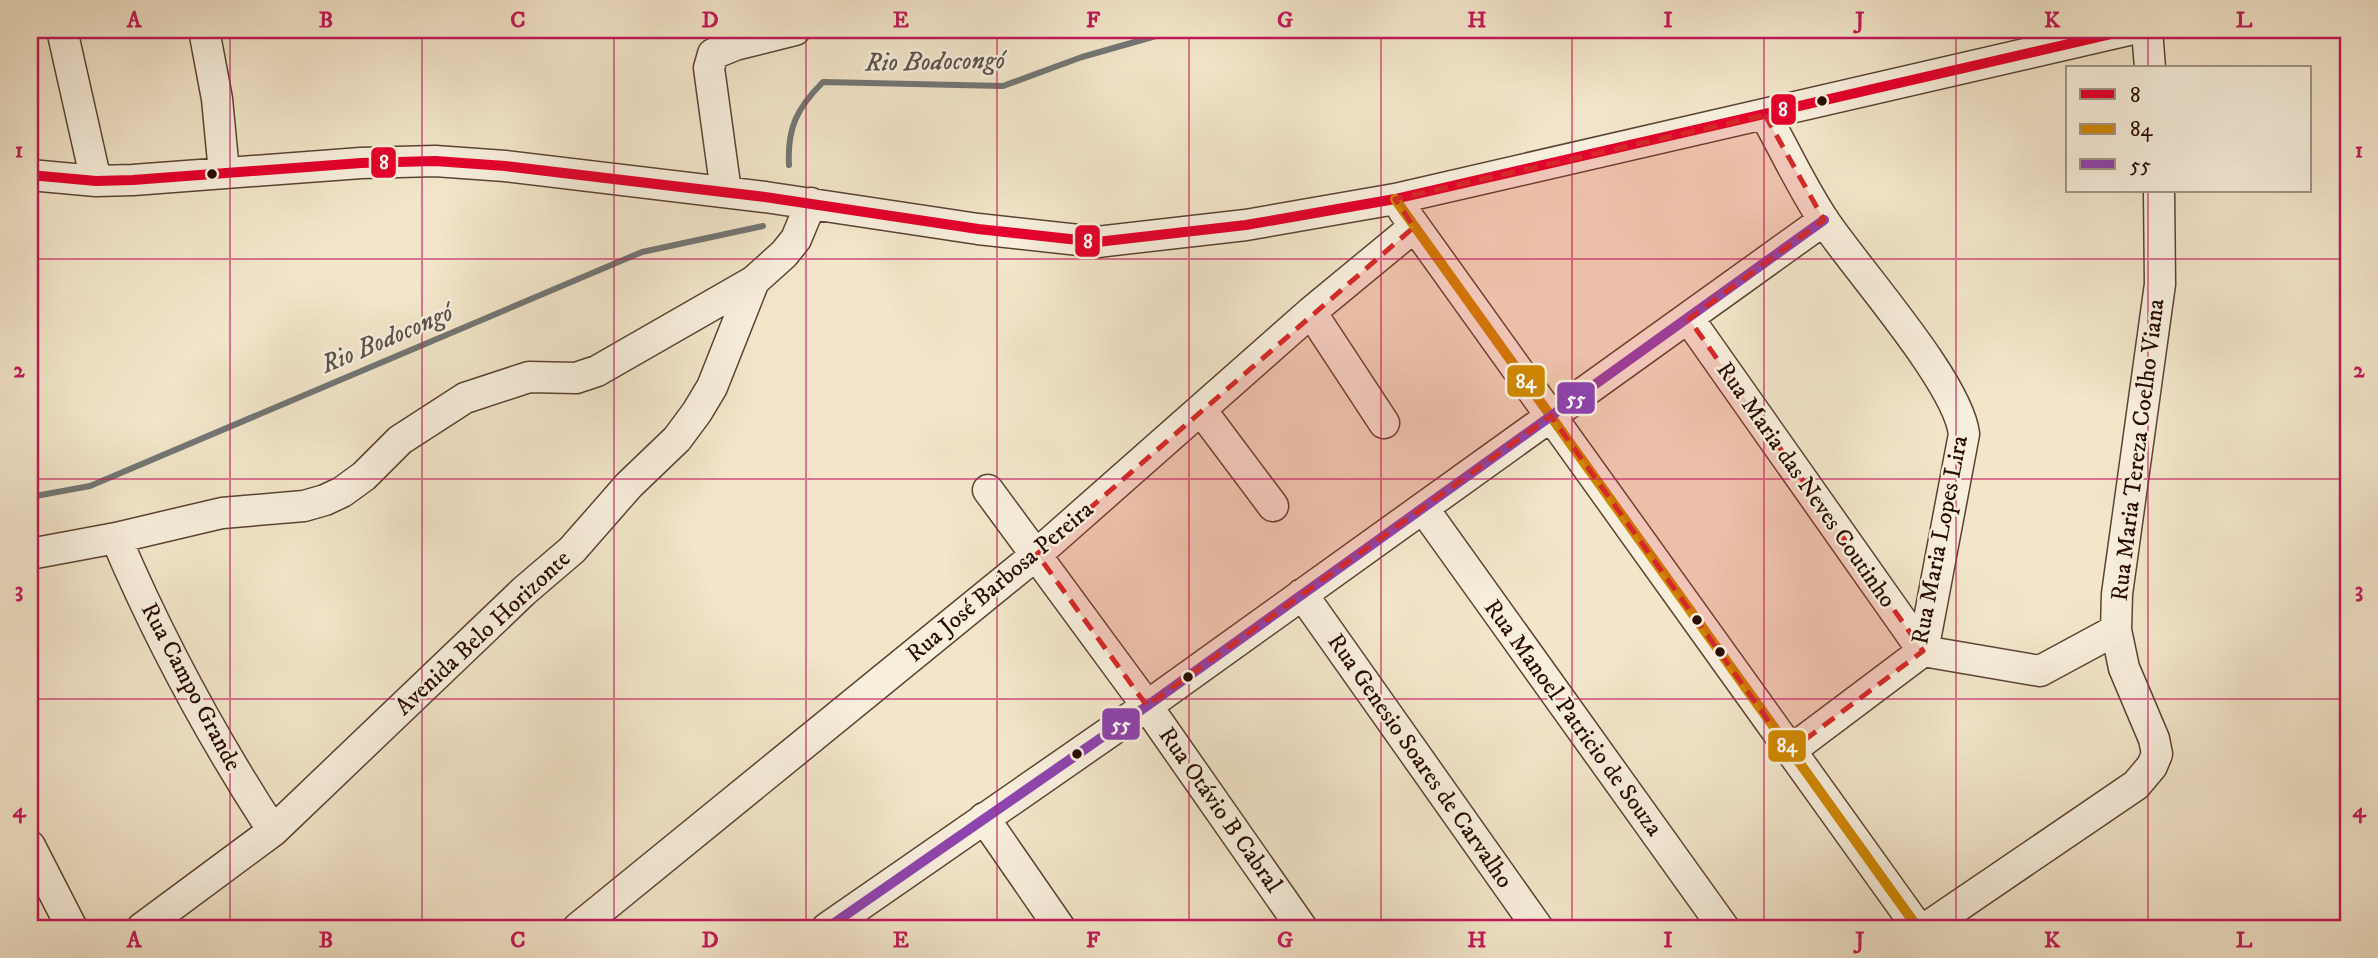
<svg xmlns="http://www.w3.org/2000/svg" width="2378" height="958" font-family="'IM FELL DW Pica',serif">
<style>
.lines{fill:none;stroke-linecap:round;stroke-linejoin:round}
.stream{stroke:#727674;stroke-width:6}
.minor-casing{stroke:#5b4332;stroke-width:33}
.minor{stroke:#f7eedc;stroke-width:30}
.bus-1-casing{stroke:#f7eedc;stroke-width:16}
.bus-2-casing{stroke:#f7eedc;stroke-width:16}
.bus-3-casing{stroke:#f7eedc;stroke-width:16}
.bus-1{stroke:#e4002b;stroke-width:10}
.bus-2{stroke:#ce8700;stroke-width:10}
.bus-3{stroke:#8e44ad;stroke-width:10}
.marked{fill:#d62828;fill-opacity:0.2;stroke:#d62828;stroke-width:5;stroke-dasharray:14 9;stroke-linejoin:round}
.grid{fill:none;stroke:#c2185b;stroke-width:2;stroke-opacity:0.55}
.bus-dot{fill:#290d00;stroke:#f7eedc;stroke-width:2.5}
.labels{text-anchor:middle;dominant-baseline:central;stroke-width:5;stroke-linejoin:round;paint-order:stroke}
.street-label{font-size:24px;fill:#290d00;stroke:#f7eedc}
.water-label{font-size:26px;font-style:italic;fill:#59534e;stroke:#f7eedc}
.line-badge{stroke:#f7eedc;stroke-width:2.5}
.badge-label{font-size:19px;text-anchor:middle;font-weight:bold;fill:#fff}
.neatline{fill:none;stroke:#c2185b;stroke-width:2.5}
.grid-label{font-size:23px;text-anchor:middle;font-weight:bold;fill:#c2185b}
</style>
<rect width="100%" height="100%" fill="#f2e5c9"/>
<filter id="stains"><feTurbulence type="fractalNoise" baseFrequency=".00286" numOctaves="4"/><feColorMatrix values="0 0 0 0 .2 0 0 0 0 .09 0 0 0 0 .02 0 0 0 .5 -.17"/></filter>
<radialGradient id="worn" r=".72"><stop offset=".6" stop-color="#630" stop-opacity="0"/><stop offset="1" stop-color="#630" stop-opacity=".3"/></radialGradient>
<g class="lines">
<path class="stream" d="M 789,165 C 787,128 797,108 823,82 L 1003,86 L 1082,57 L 1177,30
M 30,497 L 90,486 L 642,252 L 763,226"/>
<g class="minor-casing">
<path id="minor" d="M 62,30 L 96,181
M 204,30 L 217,99 L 224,172
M 2147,30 L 2150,68
M 1765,115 C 1785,150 1802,188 1825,222 C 1858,271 1958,382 1964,434 L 1923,651 L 1790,751
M 30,175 L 96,181 L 133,180 L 361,163 L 435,161 L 505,166 L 765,197 L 978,229 L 1097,242 L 1246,225 L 1395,199 L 2129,30
M 726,192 L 709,68 L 713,54 L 735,45 L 795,30
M 1403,210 L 1918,928
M 1311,312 L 1384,423
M 1689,319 L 1923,651 L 2040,671 L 2116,630
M 1201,410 L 1273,506
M 988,490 L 1147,706 L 1302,928
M 1423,508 L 1724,928
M 116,538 C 159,639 213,739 273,831
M 30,554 L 116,538 L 222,513 L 304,506 L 325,500 L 342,492 L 364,476 L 400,440 L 465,398 L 529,377 L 576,378 L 597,371 L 754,281 L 784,254 L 796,239 L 811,203
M 1302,594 L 1538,928
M 984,818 L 1060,928
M 30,846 L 72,928
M 142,928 L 273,831 L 524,591 L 572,550 L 629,485 L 677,439 L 697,412 L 712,387 L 754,281
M 578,928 L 1037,554 L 1311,312 L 1414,227
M 827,928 L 1147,706 L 1824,220
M 1926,928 L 2136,785 L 2152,766 L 2157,754 L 2154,739 L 2124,668 L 2116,630 L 2117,594 L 2160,284 L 2159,191"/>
</g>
<use href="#minor" class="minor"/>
<g class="bus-1-casing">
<path id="bus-1" d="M 30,175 L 96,181 L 133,180 L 361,163 L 435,161 L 505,166 L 765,197 L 978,229 L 1097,242 L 1246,225 L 1395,199 L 2129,30"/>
</g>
<g class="bus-2-casing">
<path id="bus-2" d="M 1395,199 L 1918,928"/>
</g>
<g class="bus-3-casing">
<path id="bus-3" d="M 827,928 L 1147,706 L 1824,220"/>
</g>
<use href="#bus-1" class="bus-1"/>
<use href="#bus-2" class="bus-2"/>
<use href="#bus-3" class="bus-3"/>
</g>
<path class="marked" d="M 1765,115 L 1824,220 L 1689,319 L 1923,651 L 1790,751 L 1551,416 L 1147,706 L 1037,554 L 1414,227 L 1395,199 Z"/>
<path class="grid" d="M 230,30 L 230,928M 422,30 L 422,928M 614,30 L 614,928M 806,30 L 806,928M 997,30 L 997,928M 1189,30 L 1189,928M 1381,30 L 1381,928M 1572,30 L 1572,928M 1764,30 L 1764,928M 1956,30 L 1956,928M 2148,30 L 2148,68M 2148,191 L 2148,928M 30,259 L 2348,259M 30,479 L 2348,479M 30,699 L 2348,699"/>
<g class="bus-dot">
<circle cx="1822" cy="101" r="6"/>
<circle cx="212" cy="174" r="6"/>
<circle cx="1697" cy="620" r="6"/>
<circle cx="1720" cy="652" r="6"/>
<circle cx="1188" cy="677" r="6"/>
<circle cx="1077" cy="754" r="6"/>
</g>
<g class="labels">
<g class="street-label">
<text transform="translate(2138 450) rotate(-83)">Rua Maria Tereza Coelho Viana</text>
<text transform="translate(1806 485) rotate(55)">Rua Maria das Neves Coutinho</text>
<text transform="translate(1940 540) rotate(-79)">Rua Maria Lopes Lira</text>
<text transform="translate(1000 582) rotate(-40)">Rua José Barbosa Pereira</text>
<text transform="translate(483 633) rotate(-43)">Avenida Belo Horizonte</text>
<text transform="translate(191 687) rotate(62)">Rua Campo Grande</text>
<text transform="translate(1573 718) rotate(54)">Rua Manoel Patricio de Souza</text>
<text transform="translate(1420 761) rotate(55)">Rua Genesio Soares de Carvalho</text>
<text transform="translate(1220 810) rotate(55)">Rua Otávio B Cabral</text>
</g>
<g class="water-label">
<text transform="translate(935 62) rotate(-1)">Rio Bodocongó</text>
<text transform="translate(387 339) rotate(-23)">Rio Bodocongó</text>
</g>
</g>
<g class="line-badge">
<rect x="1770" y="93" width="27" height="33" rx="7" fill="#e4002b"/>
<rect x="370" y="146" width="27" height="33" rx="7" fill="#e4002b"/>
<rect x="1074" y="224" width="27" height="34" rx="7" fill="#e4002b"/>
<rect x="1506" y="364" width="40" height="34" rx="7" fill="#ce8700"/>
<rect x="1556" y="381" width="40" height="34" rx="7" fill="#8e44ad"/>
<rect x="1101" y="707" width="40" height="34" rx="7" fill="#8e44ad"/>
<rect x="1767" y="729" width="40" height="34" rx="7" fill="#ce8700"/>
</g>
<g class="badge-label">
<text x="1783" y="116">8</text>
<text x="384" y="169">8</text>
<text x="1088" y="248">8</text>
<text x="1526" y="388">84</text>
<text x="1576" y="405">55</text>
<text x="1121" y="731">55</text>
<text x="1787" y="752">84</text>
</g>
<rect width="2378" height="958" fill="none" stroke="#f2e5c9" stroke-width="77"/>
<rect x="2066" y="66" width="245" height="126" fill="#f7eedc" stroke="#a59484" stroke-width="2"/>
<rect x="2080" y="89" width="35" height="10" fill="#e4002b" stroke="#a59484" stroke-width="2"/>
<text x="2130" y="102" font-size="21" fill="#290d00">8</text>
<rect x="2080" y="124" width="35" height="10" fill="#ce8700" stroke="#a59484" stroke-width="2"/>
<text x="2130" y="136" font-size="21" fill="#290d00">84</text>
<rect x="2080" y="159" width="35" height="10" fill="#8e44ad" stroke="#a59484" stroke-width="2"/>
<text x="2130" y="172" font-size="21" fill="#290d00">55</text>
<rect x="38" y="38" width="2302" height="882" class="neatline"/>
<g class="grid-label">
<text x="134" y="27">A</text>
<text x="326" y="27">B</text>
<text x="518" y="27">C</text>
<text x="710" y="27">D</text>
<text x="901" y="27">E</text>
<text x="1093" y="27">F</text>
<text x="1285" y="27">G</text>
<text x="1477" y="27">H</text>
<text x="1668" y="27">I</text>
<text x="1860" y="27">J</text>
<text x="2052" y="27">K</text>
<text x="2244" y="27">L</text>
<text x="19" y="157">1</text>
<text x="2359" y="157">1</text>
<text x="19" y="377">2</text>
<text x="2359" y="377">2</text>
<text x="19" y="597">3</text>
<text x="2359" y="597">3</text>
<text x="19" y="817">4</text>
<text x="2359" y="817">4</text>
<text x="134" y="947">A</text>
<text x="326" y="947">B</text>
<text x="518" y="947">C</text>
<text x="710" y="947">D</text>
<text x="901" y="947">E</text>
<text x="1093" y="947">F</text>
<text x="1285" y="947">G</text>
<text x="1477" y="947">H</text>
<text x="1668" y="947">I</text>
<text x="1860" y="947">J</text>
<text x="2052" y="947">K</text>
<text x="2244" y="947">L</text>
</g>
<rect width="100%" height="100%" filter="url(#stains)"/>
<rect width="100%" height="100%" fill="url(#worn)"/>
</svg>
